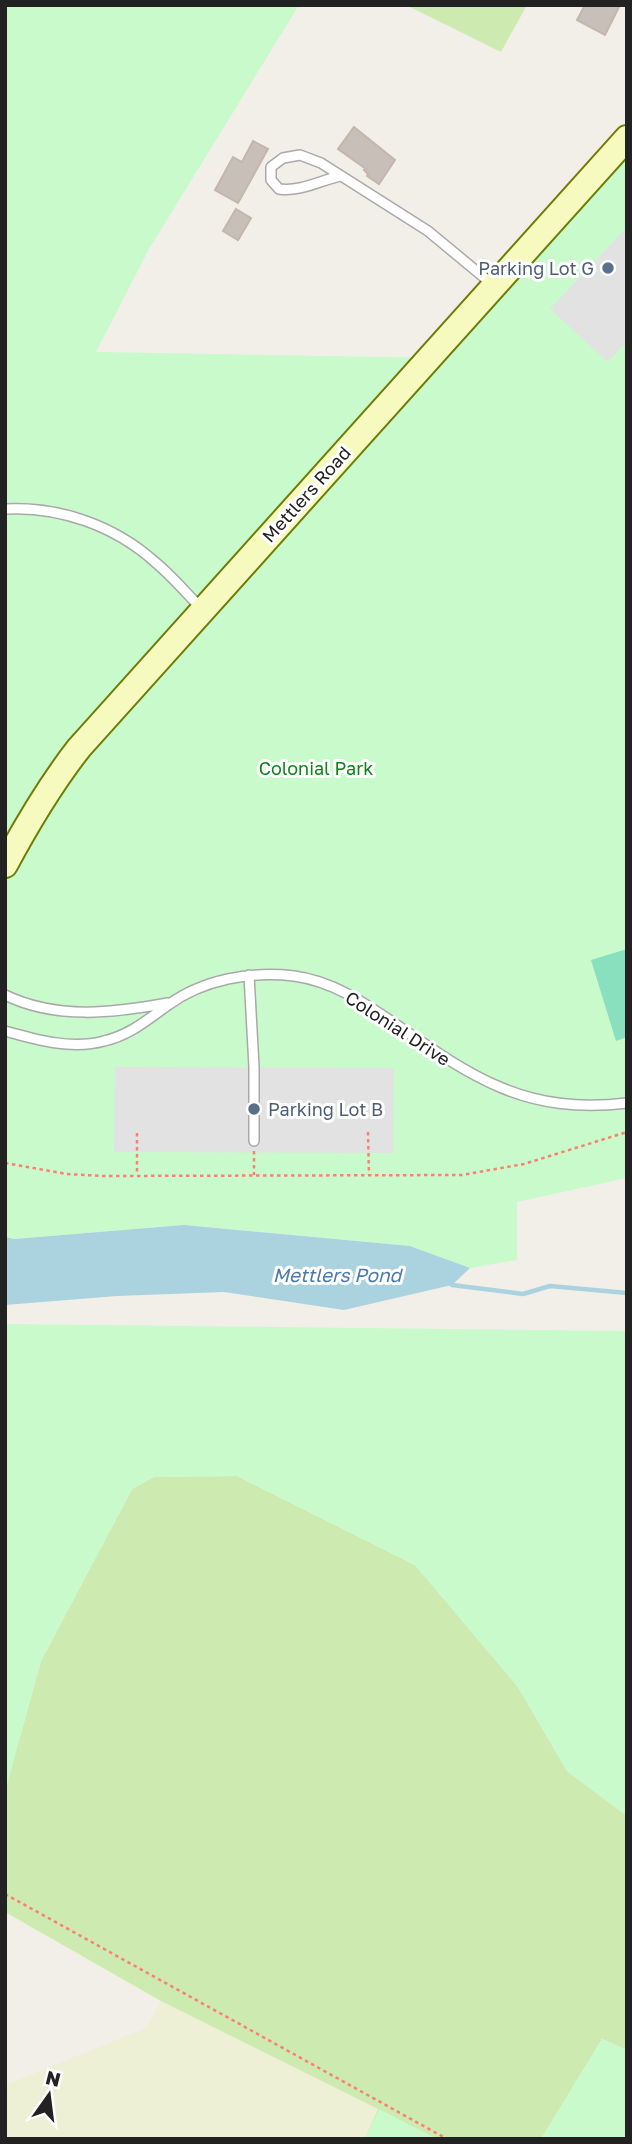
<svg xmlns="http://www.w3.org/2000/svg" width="632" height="2144" font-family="'Golos Text',sans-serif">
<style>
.farmland{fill:#eef0d5}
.grass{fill:#cdebb0}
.park{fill:#c8facc}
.pitch{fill:#88e0be}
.parking{fill:#e2e2e2}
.water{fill:#aad3df}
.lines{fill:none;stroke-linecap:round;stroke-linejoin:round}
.stream{stroke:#aad3df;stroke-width:4.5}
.building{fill:#c7bfb8;stroke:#c4b6ab;stroke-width:2}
.lane-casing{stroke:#a9a9a9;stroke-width:12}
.secondary-casing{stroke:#707d05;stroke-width:28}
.path{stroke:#fa8072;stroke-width:2.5;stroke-dasharray:3.5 3.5;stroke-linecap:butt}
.lane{stroke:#fff;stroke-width:9}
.secondary{stroke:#f7fabf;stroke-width:24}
.service-dot{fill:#5c6f8a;stroke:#fff;stroke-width:2.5}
.labels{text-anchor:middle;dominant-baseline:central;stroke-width:6;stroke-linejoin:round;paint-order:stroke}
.service-label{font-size:18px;fill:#4e5e75;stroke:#fff;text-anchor:end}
.street-label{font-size:18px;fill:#222;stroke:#fff}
.park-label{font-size:18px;fill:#0c8416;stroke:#fff}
.water-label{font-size:19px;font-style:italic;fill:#4a7aab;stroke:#fff}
</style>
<rect width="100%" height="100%" fill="#f2efe9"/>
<path class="farmland" d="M 161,2001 L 379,2109 L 365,2139 L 5,2139 L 5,2085 L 146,2028 Z"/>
<path class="grass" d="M 406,5 L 527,5 L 501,52 Z
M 237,1476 L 415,1565 L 518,1687 L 567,1771 L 627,1816 L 627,2050 L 602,2039 L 541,2139 L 365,2139 L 378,2109 L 161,2001 L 5,1912 L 5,1791 L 41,1661 L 132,1489 L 154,1477 Z"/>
<path class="park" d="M 5,5 L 299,5 L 149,249 L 96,352 L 439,358 L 627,140 L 627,1178 L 517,1202 L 517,1260 L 470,1268 L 410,1246 L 184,1225 L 14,1239 L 5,1237 Z
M 5,1324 L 627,1331 L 627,1816 L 567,1771 L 518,1687 L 415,1565 L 237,1476 L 154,1477 L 132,1489 L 41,1661 L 5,1791 Z
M 602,2039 L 627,2050 L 627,2139 L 541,2139 Z
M 379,2109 L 437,2139 L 365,2139 Z"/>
<path class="pitch" d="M 627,949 L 627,1037 L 616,1041 L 591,960 Z"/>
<path class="parking" d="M 627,227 L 627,341 L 608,362 L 550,309 Z
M 115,1067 L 394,1068 L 393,1153 L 114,1152 Z"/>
<path class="water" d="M 184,1225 L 410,1246 L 470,1268 L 452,1285 L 344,1310 L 224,1292 L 117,1296 L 5,1305 L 5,1237 L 14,1239 Z"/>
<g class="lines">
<path class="stream" d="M 452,1285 L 523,1294 L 550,1286 L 627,1293"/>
</g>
<path class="building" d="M 585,5 L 620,5 L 605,35 L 577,20 Z
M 354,127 L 395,160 L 379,184 L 367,176 L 368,174 L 364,170 L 366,169 L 338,149 Z
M 253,141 L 268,149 L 238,203 L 215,190 L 233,157 L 242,162 Z
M 236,209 L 251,218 L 238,240 L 223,231 Z"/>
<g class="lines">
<g class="lane-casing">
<path id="lane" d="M 340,176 C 319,181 300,192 279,189 L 271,180 L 271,167 L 283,158 L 300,155 L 321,163 L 428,231 L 492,284
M 5,509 C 60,506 115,526 155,562 C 172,576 186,593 201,608
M 249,975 L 254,1067 L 254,1141
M 5,995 C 57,1020 113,1013 168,1003
M 5,1031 C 37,1040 72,1050 104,1041 C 130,1035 147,1020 168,1005 C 204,979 251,971 294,976 C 332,981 363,1002 394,1023 C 473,1078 526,1115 627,1103"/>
</g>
<g class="secondary-casing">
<path id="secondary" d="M 5,865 C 27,824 50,785 79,748 L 627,138"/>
</g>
<path class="path" d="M 368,1132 L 369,1175
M 137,1133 L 137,1175
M 254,1151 L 254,1175
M 5,1163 L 67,1174 L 104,1176 L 462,1175 L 524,1164 L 627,1132
M 5,1894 L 447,2139"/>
<use href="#lane" class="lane"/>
<use href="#secondary" class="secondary"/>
</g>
<g class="service-dot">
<circle cx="608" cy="268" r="7"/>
<circle cx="254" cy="1109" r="7"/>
</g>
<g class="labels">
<g class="service-label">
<text x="594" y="268">Parking Lot G</text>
<text x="268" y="1109" text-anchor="start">Parking Lot B</text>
</g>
<g class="street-label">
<text transform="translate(306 494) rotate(-48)">Mettlers Road</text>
<text transform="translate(398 1028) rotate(33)">Colonial Drive</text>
</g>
<g class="park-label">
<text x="316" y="768">Colonial Park</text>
</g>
<g class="water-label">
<text x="337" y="1274">Mettlers Pond</text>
</g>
</g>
<rect width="632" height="2144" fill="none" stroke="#222222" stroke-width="14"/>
<g transform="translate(49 2095) rotate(14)" stroke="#ffffff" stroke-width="5" paint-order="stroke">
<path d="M0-5L12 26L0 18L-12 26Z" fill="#222222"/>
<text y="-10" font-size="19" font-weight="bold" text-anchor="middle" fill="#222222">N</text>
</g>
</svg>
